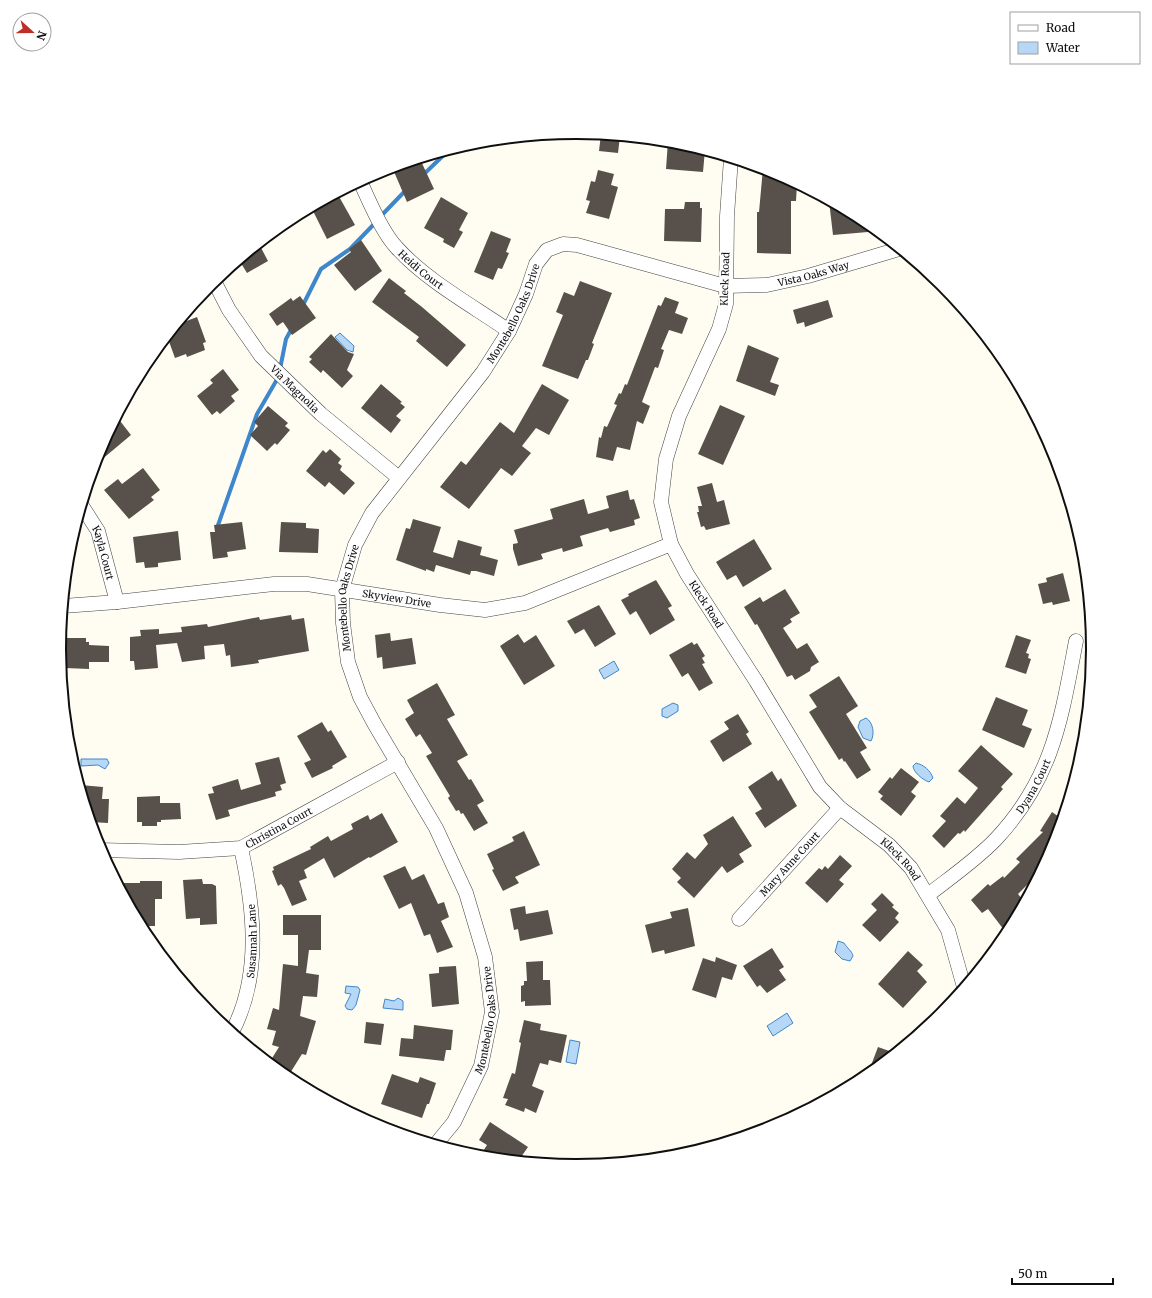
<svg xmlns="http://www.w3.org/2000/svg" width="1152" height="1298" font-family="Merriweather,serif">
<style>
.water{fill:#b6d8f6;stroke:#3e87cc}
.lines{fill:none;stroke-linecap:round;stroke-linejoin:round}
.stream{stroke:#3e87cc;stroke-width:4}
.building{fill:#58514b}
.minor-casing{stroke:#424242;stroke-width:15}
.minor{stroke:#fff;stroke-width:14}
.labels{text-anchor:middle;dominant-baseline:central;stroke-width:4;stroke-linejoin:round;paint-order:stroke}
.street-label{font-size:10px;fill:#0f0f0f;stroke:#fff}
.rim{fill:none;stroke:#0f0f0f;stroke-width:2}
</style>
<rect width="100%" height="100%" fill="#fffdf1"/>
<path class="water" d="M 340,333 L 354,346 L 353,352 L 347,350 L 335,337 Z
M 614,661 L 619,670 L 604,679 L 599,670 Z
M 673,703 L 678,705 L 678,711 L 667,718 L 662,716 L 662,709 Z
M 866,718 C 873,722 875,734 871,741 L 863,738 L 858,727 L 860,721 Z
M 81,759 L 107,759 L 109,763 L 105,769 L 98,765 L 81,766 Z
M 916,763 C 924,765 930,770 933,778 L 929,782 C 923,780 913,772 913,766 Z
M 838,941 L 844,943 C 847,948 852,951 853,956 L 850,961 L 842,959 L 835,952 Z
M 346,986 L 358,987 L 360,990 L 356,1005 L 352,1010 L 347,1009 L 345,1006 L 351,994 L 345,993 Z
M 398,998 L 403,1001 L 403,1010 L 383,1008 L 385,999 L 394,1001 Z
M 787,1013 L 793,1023 L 773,1036 L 767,1026 Z
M 570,1040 L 580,1042 L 576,1064 L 566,1062 Z"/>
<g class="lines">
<path class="stream" d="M 423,175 L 450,149
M 380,217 L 406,190
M 303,305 L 321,269 L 350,249 L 376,222
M 280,369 L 286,339 L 292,328
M 217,528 L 257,414 L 279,376"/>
</g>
<path class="building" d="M 601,134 L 620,136 L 618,153 L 599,151 Z
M 668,141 L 705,150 L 703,172 L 666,169 Z
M 420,159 L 434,189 L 407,202 L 392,167 Z
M 763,168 L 774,171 L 797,184 L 796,201 L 791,201 L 791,254 L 757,253 L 757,212 L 759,212 Z
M 598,170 L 614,174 L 611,185 L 618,187 L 609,219 L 586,213 L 590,201 L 586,200 L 591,181 L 595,182 Z
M 337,193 L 355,225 L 327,239 L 311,207 Z
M 441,197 L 468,213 L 459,230 L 463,232 L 454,248 L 443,242 L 444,239 L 424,228 Z
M 829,201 L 863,219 L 868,223 L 868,232 L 833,235 Z
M 685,202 L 700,202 L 700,208 L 702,208 L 701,242 L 664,241 L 665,209 L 684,209 Z
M 491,231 L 511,239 L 506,252 L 509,253 L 502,269 L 498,268 L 493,280 L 474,272 Z
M 361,240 L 382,271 L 355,291 L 334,265 L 351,252 L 349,249 Z
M 259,244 L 268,261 L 247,273 L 239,260 Z
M 389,278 L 406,291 L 404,293 L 422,307 L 466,345 L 447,367 L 416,341 L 419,337 L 372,302 Z
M 580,281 L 612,293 L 592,343 L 594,344 L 588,360 L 586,360 L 578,379 L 542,366 L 563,315 L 556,312 L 564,292 L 574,296 Z
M 300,296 L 316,318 L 292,335 L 283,322 L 277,326 L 269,314 L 291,298 L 293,301 Z
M 665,297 L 679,302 L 675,313 L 688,318 L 682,334 L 669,330 L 661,349 L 664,350 L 658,368 L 655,367 L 642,402 L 650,406 L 643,424 L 637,421 L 630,450 L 617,447 L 613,461 L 596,457 L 599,437 L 601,438 L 604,426 L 607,427 L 617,405 L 614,404 L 619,393 L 621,394 L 625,384 L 627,385 L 658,305 L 661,306 Z
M 828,300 L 833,317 L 805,327 L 804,322 L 797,324 L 793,310 Z
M 197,317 L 206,342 L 203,343 L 205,350 L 187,357 L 186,354 L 175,358 L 167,336 L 178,331 L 176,325 Z
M 331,334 L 348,352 L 354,354 L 347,370 L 353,376 L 342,388 L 323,370 L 321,373 L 309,362 L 312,359 L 309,357 Z
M 748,345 L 779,358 L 770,382 L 779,385 L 775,396 L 736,381 Z
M 223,369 L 239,390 L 231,396 L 235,401 L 220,414 L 217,411 L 212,415 L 197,396 L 213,383 L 210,380 Z
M 381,384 L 402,402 L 400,403 L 405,407 L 396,416 L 401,420 L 391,433 L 361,408 Z
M 542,384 L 569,400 L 549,435 L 536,428 L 522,446 L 531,453 L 512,476 L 501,468 L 469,509 L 440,487 L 461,461 L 466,465 L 500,422 L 514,433 Z
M 720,405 L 745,416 L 723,465 L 698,454 Z
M 268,406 L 288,423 L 285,426 L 290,430 L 277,445 L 275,443 L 267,451 L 250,435 L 258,426 L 254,422 Z
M 117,417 L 131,435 L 94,466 L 98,451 Z
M 330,449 L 341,459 L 338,463 L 342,466 L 340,470 L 355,483 L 344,495 L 329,482 L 325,487 L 306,471 L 323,450 L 326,453 Z
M 143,468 L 160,490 L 151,497 L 154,500 L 129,519 L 104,490 L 118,479 L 122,484 Z
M 712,483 L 717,502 L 724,500 L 730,524 L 706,530 L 704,526 L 701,527 L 697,512 L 699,512 L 698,506 L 702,506 L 697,487 Z
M 628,490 L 630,500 L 634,499 L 640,518 L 634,520 L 635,525 L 610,532 L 608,528 L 580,536 L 583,546 L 563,552 L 562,548 L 541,554 L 543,559 L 518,566 L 513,549 L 513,544 L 518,543 L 514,530 L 553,519 L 550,509 L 584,499 L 588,514 L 609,508 L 606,496 Z
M 413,519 L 441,527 L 433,552 L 453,558 L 458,540 L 482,547 L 480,555 L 498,560 L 494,576 L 476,571 L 471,571 L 470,575 L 436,565 L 434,572 L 426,569 L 426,571 L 396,560 L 406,528 L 410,529 Z
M 242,522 L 246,549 L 227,552 L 228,557 L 213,559 L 210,532 L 215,532 L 214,525 Z
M 281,522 L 306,523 L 306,528 L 319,529 L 318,553 L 279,552 Z
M 178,531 L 181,560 L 158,563 L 158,567 L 145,568 L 144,562 L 136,563 L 133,537 Z
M 754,539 L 772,569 L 743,587 L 736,575 L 727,580 L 716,562 Z
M 1063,573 L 1070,601 L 1053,605 L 1052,602 L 1043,604 L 1038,584 L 1047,582 L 1046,578 Z
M 656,580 L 672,606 L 668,608 L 675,620 L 650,635 L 636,611 L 630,615 L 621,600 L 629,596 L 628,594 Z
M 785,589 L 800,613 L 790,619 L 792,622 L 783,628 L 797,649 L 807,643 L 819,662 L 811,667 L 810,671 L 795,680 L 792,675 L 787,677 L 757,624 L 755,625 L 744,607 L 760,597 L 763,602 Z
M 599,605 L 616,634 L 595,647 L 584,629 L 575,634 L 567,621 Z
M 291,615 L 292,620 L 304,618 L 309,651 L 258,660 L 259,663 L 231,667 L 230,655 L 226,656 L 224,644 L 204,646 L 205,659 L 182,662 L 177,643 L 156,645 L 158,668 L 135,670 L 134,661 L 130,661 L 130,637 L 141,636 L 140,630 L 159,629 L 159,634 L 182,632 L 181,627 L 207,624 L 208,627 L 259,617 L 260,620 Z
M 390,633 L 391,641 L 412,638 L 416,664 L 383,669 L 382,657 L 377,658 L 375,635 Z
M 518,634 L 524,643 L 536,635 L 555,666 L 524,685 L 500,646 Z
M 1016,635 L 1031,640 L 1026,653 L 1029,654 L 1028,658 L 1031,659 L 1026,674 L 1005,667 Z
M 66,638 L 86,638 L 86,642 L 89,642 L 89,645 L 109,646 L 109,662 L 89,662 L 89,669 L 65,668 Z
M 692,642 L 694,645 L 697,643 L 705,656 L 702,658 L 705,663 L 702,664 L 713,683 L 699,691 L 688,673 L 682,677 L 669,655 Z
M 839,676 L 858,706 L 846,714 L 867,748 L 860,752 L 871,770 L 857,779 L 845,761 L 844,762 L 842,758 L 839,760 L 809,712 L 817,707 L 809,695 Z
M 437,683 L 455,715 L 447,719 L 468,755 L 457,761 L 469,780 L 471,779 L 484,801 L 477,805 L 488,823 L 474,831 L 463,813 L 461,814 L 459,810 L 456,811 L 448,798 L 450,796 L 426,756 L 432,753 L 420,734 L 416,737 L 405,719 L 414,713 L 407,700 Z
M 996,697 L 1028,710 L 1022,725 L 1032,729 L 1024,748 L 982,730 Z
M 738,714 L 749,732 L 746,734 L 752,744 L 723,762 L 710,741 L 729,729 L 724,722 Z
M 322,722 L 328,732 L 331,730 L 347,757 L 332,766 L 333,768 L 312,778 L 304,763 L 311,760 L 297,736 Z
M 981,745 L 1013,774 L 1001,787 L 1003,789 L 965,832 L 964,830 L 960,834 L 958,833 L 944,848 L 932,836 L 946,821 L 940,816 L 957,797 L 965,804 L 978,788 L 958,771 Z
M 279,757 L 286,783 L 280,785 L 282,790 L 275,792 L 276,796 L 228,810 L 230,816 L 216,820 L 208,794 L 214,793 L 212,787 L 238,779 L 241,790 L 261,784 L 255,763 Z
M 901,768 L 919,782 L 911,792 L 916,796 L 901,816 L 880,799 L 883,796 L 878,792 L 890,777 L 892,779 Z
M 772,771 L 778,781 L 781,778 L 797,806 L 765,828 L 755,813 L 762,809 L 748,787 Z
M 80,785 L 103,787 L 102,799 L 109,799 L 108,823 L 91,822 Z
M 160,796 L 160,803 L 180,803 L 181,819 L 161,820 L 161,822 L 157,822 L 157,826 L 142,826 L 142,822 L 137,822 L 137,797 Z
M 1052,812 L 1062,819 L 1054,847 L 1035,881 L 1033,879 L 1018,894 L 1022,899 L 1019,902 L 1022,905 L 1013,923 L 1004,930 L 988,909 L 982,913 L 971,900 L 988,884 L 990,886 L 1003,876 L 1004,878 L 1020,862 L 1016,859 L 1043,832 L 1040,831 Z
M 382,813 L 398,842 L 370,858 L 369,857 L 334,878 L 324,858 L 304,870 L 307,878 L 299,881 L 307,900 L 292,906 L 284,888 L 281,884 L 278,886 L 272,871 L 274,870 L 273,867 L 311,849 L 310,847 L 328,836 L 331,841 L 353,829 L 351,824 L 368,815 L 370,820 Z
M 733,816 L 752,846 L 739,854 L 744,862 L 727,873 L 722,866 L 694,898 L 677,882 L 681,878 L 672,869 L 687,852 L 695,859 L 708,844 L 703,835 Z
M 524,831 L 540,865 L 515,877 L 519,883 L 503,891 L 492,870 L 494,869 L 487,854 L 514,841 L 512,837 Z
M 840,855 L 852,866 L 839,880 L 844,884 L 827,903 L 805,883 L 819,868 L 822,870 L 825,866 L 828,869 Z
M 405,866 L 412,880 L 424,874 L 438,904 L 444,902 L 449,917 L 441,921 L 453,947 L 437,953 L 430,934 L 424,936 L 411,903 L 399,909 L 383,876 Z
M 202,879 L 203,884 L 212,884 L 216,886 L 217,924 L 200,925 L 200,918 L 186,919 L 183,880 Z
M 140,881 L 162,881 L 162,899 L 155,899 L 155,926 L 141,926 L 123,893 L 123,883 L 140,883 Z
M 882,893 L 894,905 L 892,907 L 899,913 L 895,918 L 899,922 L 880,942 L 862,925 L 877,910 L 871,904 Z
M 525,906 L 526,914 L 548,910 L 553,934 L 520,941 L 518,929 L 514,930 L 510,909 Z
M 688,908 L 695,946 L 665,954 L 664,950 L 652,953 L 645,925 L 672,918 L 670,912 Z
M 283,915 L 321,915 L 321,950 L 309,950 L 306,973 L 319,975 L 317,997 L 303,996 L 300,1016 L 316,1021 L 306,1055 L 302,1054 L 287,1078 L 269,1063 L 279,1047 L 272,1045 L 276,1031 L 267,1029 L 273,1008 L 279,1010 L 283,964 L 298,966 L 298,935 L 283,935 Z
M 772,948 L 784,967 L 779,970 L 786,980 L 767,993 L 760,985 L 757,987 L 743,966 Z
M 908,951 L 923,965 L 917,971 L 927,982 L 903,1008 L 878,984 Z
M 716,957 L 737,965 L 732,980 L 722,977 L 716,998 L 692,990 L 703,958 L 715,962 Z
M 543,961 L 543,980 L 550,980 L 551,1005 L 525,1006 L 525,1001 L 521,1002 L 521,986 L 524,985 L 524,981 L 527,981 L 526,962 Z
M 456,966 L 459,1004 L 432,1007 L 429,974 L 439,973 L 439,967 Z
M 524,1020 L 541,1024 L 540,1030 L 567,1035 L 561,1063 L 549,1060 L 548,1065 L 540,1063 L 532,1086 L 544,1091 L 536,1113 L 525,1108 L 524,1112 L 505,1105 L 508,1099 L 503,1098 L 512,1073 L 515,1074 L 521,1043 L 519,1042 Z
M 366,1022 L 384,1024 L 381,1045 L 364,1043 Z
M 414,1025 L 453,1030 L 451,1050 L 446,1050 L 444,1061 L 399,1056 L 401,1038 L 413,1039 Z
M 878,1047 L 895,1053 L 867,1076 Z
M 392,1074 L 418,1083 L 420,1077 L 436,1083 L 429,1104 L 427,1104 L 422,1118 L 381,1104 Z
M 490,1122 L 528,1147 L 519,1160 L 480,1156 L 487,1145 L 479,1140 Z"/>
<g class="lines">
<g class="minor-casing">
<g id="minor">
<path id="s1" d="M 731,158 L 727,216 L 726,304 L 719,329 L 679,416 L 666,459 L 661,502 L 671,544 L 687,574 L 756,681 L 820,787 L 840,808 L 889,845 L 911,868 L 948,930 L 964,987"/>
<path id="s2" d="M 360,181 C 369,201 382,232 397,248 C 427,281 473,306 509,331"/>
<path id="s3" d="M 214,281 L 229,310 L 261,356 L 321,414 L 399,478"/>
<path id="s4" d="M 82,506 L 98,531 L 117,602"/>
<path id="s5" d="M 63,606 L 117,602 L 274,584 L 307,584 L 440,605 L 485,610 L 525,603 L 671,544"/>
<path id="s6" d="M 100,850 L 179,852 L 241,848 L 398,762"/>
<path id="s7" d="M 928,895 C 951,877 976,860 996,839 C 1053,778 1061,720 1076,641"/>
<path id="s8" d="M 739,919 L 840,808"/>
<path id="s9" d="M 232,1032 C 262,975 254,908 241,848"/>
<path id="s10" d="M 436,1144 L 454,1122 L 481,1066 L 492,1012 L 485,957 L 466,893 L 436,828 L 375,725 L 360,697 L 348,662 L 343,623 L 342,590 L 355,545 L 372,513 L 483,372 L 509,331 L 526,294 L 536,264 L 547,250 L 563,244 L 577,245 L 725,286 L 767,285 L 808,276 L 899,249"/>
</g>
</g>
<use href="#minor" class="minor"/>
</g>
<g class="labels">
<g class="street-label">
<text stroke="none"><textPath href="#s2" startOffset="109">Heidi Court</textPath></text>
<text stroke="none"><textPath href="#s10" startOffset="1276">Vista Oaks Way</textPath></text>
<text transform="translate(725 279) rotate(-88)">Kleck Road</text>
<text stroke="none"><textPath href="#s10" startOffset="929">Montebello Oaks Drive</textPath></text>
<text stroke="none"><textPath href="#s3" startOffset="136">Via Magnolia</textPath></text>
<text stroke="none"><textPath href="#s4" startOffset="52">Kayla Court</textPath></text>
<text stroke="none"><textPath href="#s10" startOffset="593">Montebello Oaks Drive</textPath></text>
<text stroke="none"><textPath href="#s5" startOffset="336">Skyview Drive</textPath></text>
<text stroke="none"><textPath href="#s1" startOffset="469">Kleck Road</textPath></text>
<text stroke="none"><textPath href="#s7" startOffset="153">Dyana Court</textPath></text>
<text stroke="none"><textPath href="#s6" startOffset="184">Christina Court</textPath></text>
<text stroke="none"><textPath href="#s1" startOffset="793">Kleck Road</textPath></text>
<text stroke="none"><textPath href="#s8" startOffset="75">Mary Anne Court</textPath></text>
<text stroke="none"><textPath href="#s9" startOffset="94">Susannah Lane</textPath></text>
<text stroke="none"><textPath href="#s10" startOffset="137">Montebello Oaks Drive</textPath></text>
</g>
</g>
<path d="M0 0H1152V1298H0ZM66 649a510 510 0 1 1 1020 0a510 510 0 1 1-1020 0Z" fill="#fff" fill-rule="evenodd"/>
<path class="rim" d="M66 649a510 510 0 1 1 1020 0a510 510 0 1 1-1020 0Z"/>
<rect x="1010" y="12" width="130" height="52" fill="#ffffff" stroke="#9f9f9f"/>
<rect x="1018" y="25" width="20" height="6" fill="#ffffff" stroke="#9f9f9f"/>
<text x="1046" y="32" font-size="12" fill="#0f0f0f">Road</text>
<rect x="1018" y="42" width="20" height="12" fill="#b6d8f6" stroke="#9f9f9f"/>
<text x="1046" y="52" font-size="12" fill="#0f0f0f">Water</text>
<g transform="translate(32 32) rotate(111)"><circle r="19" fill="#ffffff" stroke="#9f9f9f"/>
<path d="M0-3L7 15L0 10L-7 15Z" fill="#bf2e27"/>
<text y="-6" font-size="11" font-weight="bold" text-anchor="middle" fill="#0f0f0f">N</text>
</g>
<path d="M1012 1278v6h101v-6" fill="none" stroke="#0f0f0f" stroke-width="2"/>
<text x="1018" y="1278" font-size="12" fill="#0f0f0f" stroke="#ffffff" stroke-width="3" paint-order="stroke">50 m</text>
</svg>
